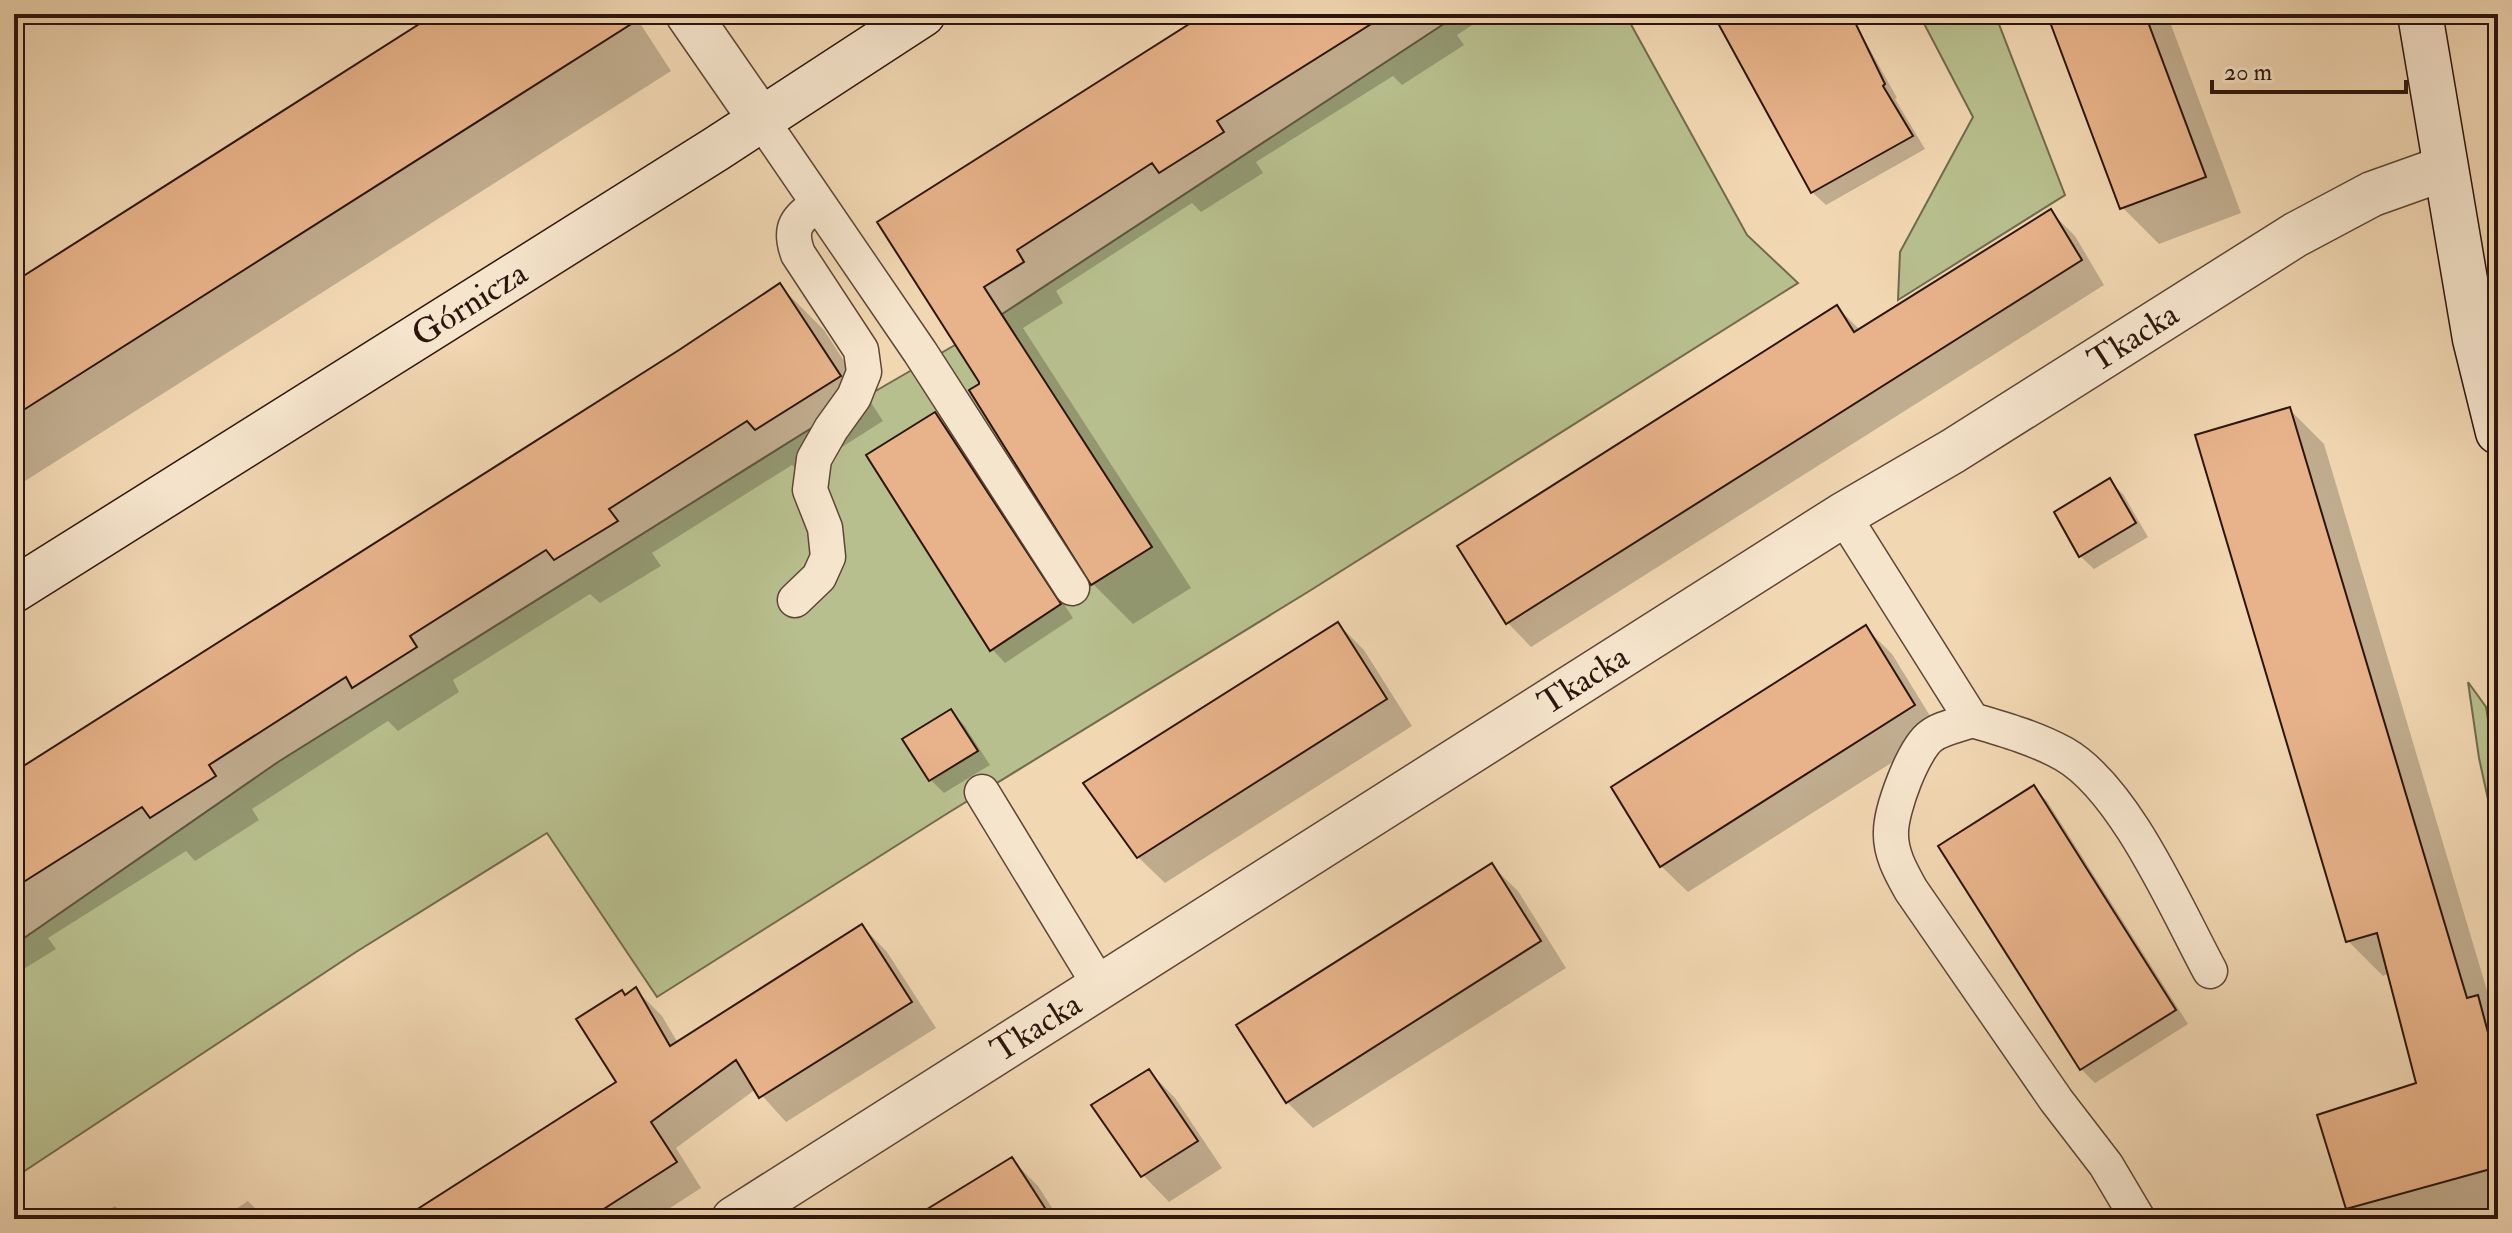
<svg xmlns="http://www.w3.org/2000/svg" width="2512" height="1233" font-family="'IM FELL Double Pica',serif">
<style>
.green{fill:#b8bf8e;stroke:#726a4d;stroke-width:2}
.shadow{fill:#0003}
.building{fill:#e8b38a;stroke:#2d150c;stroke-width:2}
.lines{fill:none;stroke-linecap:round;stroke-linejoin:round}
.lane-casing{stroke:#5e4636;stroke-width:37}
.street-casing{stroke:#5e4636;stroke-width:47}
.secondary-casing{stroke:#2d150c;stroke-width:47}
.lane{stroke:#f6e5cd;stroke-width:34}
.street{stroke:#f6e5cd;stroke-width:44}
.secondary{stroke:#f6e5cd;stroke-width:44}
.labels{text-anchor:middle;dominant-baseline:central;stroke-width:6;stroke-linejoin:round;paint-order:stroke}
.street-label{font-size:34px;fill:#2d150c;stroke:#f6e5cd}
</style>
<rect width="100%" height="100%" fill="#f1d7b2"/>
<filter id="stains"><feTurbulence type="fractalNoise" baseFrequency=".0025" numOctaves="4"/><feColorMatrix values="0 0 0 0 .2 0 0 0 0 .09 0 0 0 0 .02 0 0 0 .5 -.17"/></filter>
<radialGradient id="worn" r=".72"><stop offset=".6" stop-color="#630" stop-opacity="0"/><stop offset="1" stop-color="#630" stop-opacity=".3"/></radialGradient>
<path class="green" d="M 1459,14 L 1635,14 L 1628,19 L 1747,235 L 1798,283 L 1311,590 L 948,813 L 657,997 L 547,833 L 356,952 L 14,1178 L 14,945 L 278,762 L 810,429 L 955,345 Z
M 1919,14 L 1995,14 L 2065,195 L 1898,300 L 1900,252 L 1973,117 Z
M 2468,682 L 2486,707 L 2498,780 L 2498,845 L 2479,758 Z"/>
<path class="shadow" d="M 438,14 L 634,14 L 671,71 L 14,488 L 14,284 Z
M 1209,14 L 1489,14 L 1457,35 L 1464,45 L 1402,85 L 1393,76 L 1256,162 L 1263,173 L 1201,212 L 1192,203 L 1056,291 L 1063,303 L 1023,328 L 1191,588 L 1133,624 L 1093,584 L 971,391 L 981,385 L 880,223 Z
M 1715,14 L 1850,14 L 1897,98 L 1895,99 L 1925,149 L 1826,205 L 1812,192 Z
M 2049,14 L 2167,14 L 2241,213 L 2159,244 L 2122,207 Z
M 2051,212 L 2075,236 L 2104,285 L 1531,647 L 1508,623 L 1837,307 L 1860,330 Z
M 780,286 L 824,330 L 883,421 L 801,473 L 792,465 L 652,553 L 661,566 L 600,603 L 590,594 L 453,680 L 459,692 L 398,731 L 388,721 L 252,809 L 259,820 L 195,861 L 186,851 L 48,938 L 56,949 L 14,975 L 14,774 L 680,352 Z
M 2289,409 L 2324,444 L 2494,1014 L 2498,1017 L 2498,1210 L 2466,1219 L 2359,1219 L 2348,1208 L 2418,1084 L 2390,973 L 2383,976 L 2348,941 Z
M 934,414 L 948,428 L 1073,618 L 1005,663 L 992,649 Z
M 2109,481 L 2123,494 L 2148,537 L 2094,569 L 2080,556 Z
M 1338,624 L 1364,650 L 1412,726 L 1165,883 L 1138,857 Z
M 1866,628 L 1892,654 L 1940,732 L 1688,892 L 1661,866 Z
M 951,712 L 964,725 L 990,765 L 944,793 L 931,780 Z
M 2034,788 L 2047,801 L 2188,1024 L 2095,1083 L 2081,1069 L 1940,847 Z
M 1491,865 L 1518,891 L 1566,968 L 1313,1128 L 1287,1102 Z
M 862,926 L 887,952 L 936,1028 L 786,1122 L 756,1089 L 676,1148 L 701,1188 L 653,1219 L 402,1219 L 619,1083 L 626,997 L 636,990 L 662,1016 L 678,1043 Z
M 1149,1071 L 1175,1098 L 1222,1168 L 1169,1202 L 1143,1175 Z
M 1012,1160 L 1038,1186 L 1059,1219 L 914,1219 Z
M 248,1201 L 266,1219 L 221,1219 Z
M 115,1206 L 129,1219 L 94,1219 Z"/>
<path class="building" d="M 435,14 L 647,14 L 14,416 L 14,282 Z
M 1205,14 L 1387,14 L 1217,121 L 1224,132 L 1159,173 L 1152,163 L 1017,250 L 1024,262 L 984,287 L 1152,547 L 1091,585 L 969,390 L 979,384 L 979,382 L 877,222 Z
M 1713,14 L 1851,14 L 1885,84 L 1883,86 L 1913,136 L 1811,193 Z
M 2047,14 L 2145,14 L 2206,177 L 2120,209 Z
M 2051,209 L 2082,260 L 1506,624 L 1457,546 L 1837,305 L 1854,332 Z
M 780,283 L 841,376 L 755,430 L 747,421 L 609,509 L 618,521 L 554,560 L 546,550 L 410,636 L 417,647 L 352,688 L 346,677 L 209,765 L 216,776 L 150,818 L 142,807 L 14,888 L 14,772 L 679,350 Z
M 2290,407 L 2467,998 L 2478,995 L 2498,1070 L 2498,1167 L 2346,1209 L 2317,1115 L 2416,1083 L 2377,933 L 2346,942 L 2195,435 Z
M 935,412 L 1061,604 L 990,651 L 866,455 Z
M 2110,478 L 2136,523 L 2079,557 L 2054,512 Z
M 1338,622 L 1387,699 L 1137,858 L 1083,783 Z
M 1866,625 L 1915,705 L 1660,867 L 1611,787 Z
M 951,709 L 978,751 L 929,781 L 902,739 Z
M 2034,785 L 2176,1010 L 2080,1070 L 1938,846 Z
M 1492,863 L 1541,941 L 1286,1103 L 1236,1025 Z
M 862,924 L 912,1002 L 759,1098 L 736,1060 L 651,1122 L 677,1162 L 588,1219 L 402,1219 L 616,1082 L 576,1019 L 622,990 L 625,995 L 636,987 L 670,1046 Z
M 1149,1069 L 1198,1141 L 1141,1177 L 1091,1105 Z
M 1012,1157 L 1052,1219 L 911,1219 Z"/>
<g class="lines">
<g class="lane-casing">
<path id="lane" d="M 760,118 L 920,352 L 1072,588
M 1843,515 L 1972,720 C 2003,729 2035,738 2064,754 C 2125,789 2176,908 2210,971
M 795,600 L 819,577 L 828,557 L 825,528 L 810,490 L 814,459 L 831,429 L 854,397 L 864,372 L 861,350 L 798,254 C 788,227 797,219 818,204
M 1972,720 C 1959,725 1941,728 1931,736 C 1913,749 1891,810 1891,832 C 1890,853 1901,872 1911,890 L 2056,1100 L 2106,1165 L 2138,1219
M 982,792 L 1100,986"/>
</g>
<g class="street-casing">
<g id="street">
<path d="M 688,14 L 760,118"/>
<path id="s1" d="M 734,1219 L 1843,515 L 1953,451 L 2295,235 L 2372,194 L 2445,168"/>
</g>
</g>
<g class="secondary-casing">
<g id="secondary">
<path d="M 2420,14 L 2475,339 L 2498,432"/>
<path id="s2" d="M 14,590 L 716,149 L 923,14"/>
</g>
</g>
<use href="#lane" class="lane"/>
<use href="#street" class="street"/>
<use href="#secondary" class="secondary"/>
</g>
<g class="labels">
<g class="street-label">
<text stroke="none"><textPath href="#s2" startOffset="538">Górnicza</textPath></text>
<text stroke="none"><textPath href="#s1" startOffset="1654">Tkacka</textPath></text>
<text stroke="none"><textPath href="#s1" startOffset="1006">Tkacka</textPath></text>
<text stroke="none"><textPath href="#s1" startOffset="358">Tkacka</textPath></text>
</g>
</g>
<rect width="2512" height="1233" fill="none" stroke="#f1d7b2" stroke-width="48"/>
<rect x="16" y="16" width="2480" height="1201" fill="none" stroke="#2d150c" stroke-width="4"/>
<rect x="24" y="24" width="2464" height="1185" fill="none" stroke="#2d150c" stroke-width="2"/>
<path d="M2212 80v12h194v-12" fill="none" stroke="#2d150c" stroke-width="4"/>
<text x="2224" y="80" font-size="24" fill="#2d150c" stroke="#f6e5cd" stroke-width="6" paint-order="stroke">20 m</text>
<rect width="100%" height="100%" filter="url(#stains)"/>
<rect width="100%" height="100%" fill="url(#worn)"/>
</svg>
